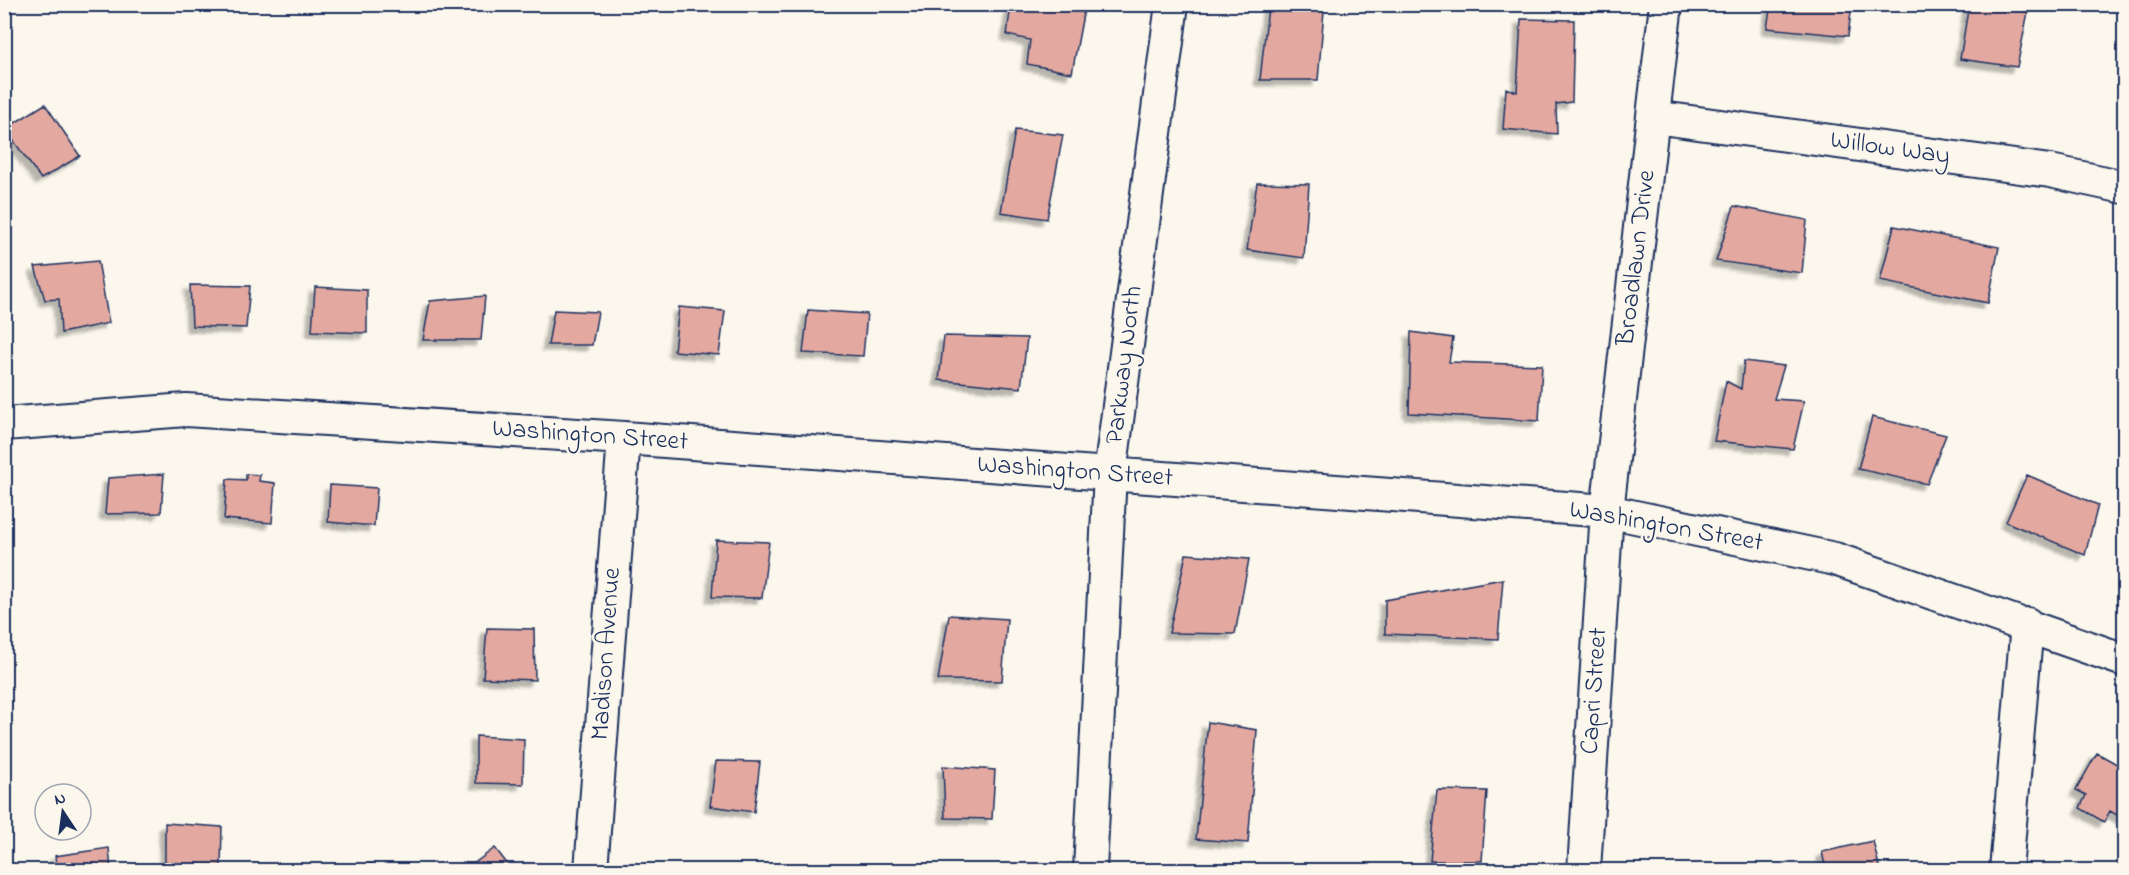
<svg xmlns="http://www.w3.org/2000/svg" width="2129" height="875" font-family="'Indie Flower',sans-serif">
<style>
.building{fill:#e3a9a1;stroke:#1b2f5e;stroke-width:1.5;filter:url(#shadow)}
.lines{fill:none;stroke-linecap:round;stroke-linejoin:round}
.street-casing{stroke:#1b2f5e;stroke-width:36}
.street{stroke:#fbf7ec;stroke-width:32}
.labels{text-anchor:middle;dominant-baseline:central;stroke-width:5;stroke-linejoin:round;paint-order:stroke}
.street-label{font-size:26px;fill:#1b2f5e;stroke:#fbf7ec}
</style>
<defs>
<filter id="shadow"><feDropShadow dx="-5.5" dy="5.5" stdDeviation="1.5" flood-color="#0004"/></filter>
</defs>
<rect width="100%" height="100%" fill="#fbf7ec"/>
<filter id="ink" filterUnits="userSpaceOnUse"><feTurbulence type="fractalNoise" baseFrequency=".0167" numOctaves="2"/><feDisplacementMap in="SourceGraphic" scale="12" xChannelSelector="R" yChannelSelector="G"/><feConvolveMatrix kernelMatrix="1 2 1 2 8 2 1 2 1" color-interpolation-filters="sRGB"/></filter>
<g filter="url(#ink)">
<path class="building" d="M 1011,4 L 1085,4 L 1072,73 L 1027,64 L 1030,40 L 1007,35 Z
M 1771,4 L 1852,4 L 1848,36 L 1767,28 Z
M 1969,4 L 2028,12 L 2017,67 L 1960,59 Z
M 1268,7 L 1324,11 L 1318,80 L 1260,80 Z
M 1521,19 L 1574,20 L 1572,102 L 1556,104 L 1557,134 L 1503,129 L 1506,88 L 1517,92 Z
M 45,104 L 80,156 L 41,179 L 5,129 Z
M 1015,130 L 1063,135 L 1047,219 L 1001,212 Z
M 1257,183 L 1309,184 L 1304,258 L 1247,250 Z
M 1734,206 L 1807,220 L 1802,273 L 1716,261 Z
M 1894,226 L 1999,247 L 1988,303 L 1880,281 Z
M 98,261 L 109,323 L 61,333 L 59,299 L 45,300 L 35,267 Z
M 190,285 L 250,286 L 246,328 L 192,326 Z
M 315,287 L 367,290 L 367,333 L 312,331 Z
M 485,296 L 481,340 L 423,340 L 430,301 Z
M 679,307 L 725,311 L 719,355 L 674,351 Z
M 554,310 L 598,312 L 592,345 L 548,345 Z
M 808,310 L 867,314 L 863,356 L 803,353 Z
M 1411,332 L 1453,338 L 1449,362 L 1542,365 L 1539,421 L 1409,413 Z
M 944,336 L 1027,338 L 1021,388 L 939,380 Z
M 1744,361 L 1784,366 L 1774,399 L 1804,401 L 1793,449 L 1714,441 L 1726,381 L 1741,389 Z
M 1872,417 L 1946,435 L 1927,484 L 1858,469 Z
M 164,474 L 161,513 L 105,514 L 108,478 Z
M 246,474 L 260,475 L 259,481 L 275,483 L 272,523 L 224,519 L 227,479 L 246,480 Z
M 2027,475 L 2098,505 L 2085,555 L 2006,522 Z
M 330,485 L 377,488 L 374,526 L 328,522 Z
M 716,540 L 769,542 L 762,598 L 712,597 Z
M 1186,554 L 1249,559 L 1235,634 L 1169,633 Z
M 1503,579 L 1498,639 L 1385,634 L 1385,600 Z
M 949,615 L 1007,619 L 1002,681 L 938,680 Z
M 487,628 L 534,629 L 535,680 L 483,678 Z
M 1208,722 L 1257,730 L 1248,843 L 1196,839 Z
M 476,736 L 524,739 L 523,784 L 476,783 Z
M 2097,753 L 2124,768 L 2124,819 L 2110,811 L 2104,822 L 2080,808 L 2086,795 L 2076,790 Z
M 716,761 L 760,762 L 754,812 L 710,806 Z
M 943,766 L 995,770 L 992,819 L 945,818 Z
M 1437,790 L 1487,791 L 1482,861 L 1430,861 Z
M 165,823 L 222,827 L 221,868 L 165,869 Z
M 1873,841 L 1880,870 L 1826,870 L 1822,852 Z
M 109,848 L 111,870 L 57,870 L 55,856 Z
M 495,848 L 512,870 L 465,870 Z
M 373,864 L 373,870 L 312,870 L 312,869 Z"/>
<g class="lines">
<g class="street-casing">
<path id="street" d="M 1654,117 L 2050,171 L 2124,187
M 4,424 L 186,410 L 624,438 L 1607,511 L 1835,559 L 2124,660
M 591,870 L 624,438
M 1090,870 L 1110,474 L 1172,4
M 1584,870 L 1607,511 L 1666,4
M 2006,870 L 2027,624"/>
</g>
<use href="#street" class="street"/>
</g>
</g>
<g class="labels">
<g class="street-label">
<text transform="translate(1890 149) rotate(8)">Willow Way</text>
<text transform="translate(1637 258) rotate(-83)">Broadlawn Drive</text>
<text transform="translate(1125 365) rotate(-83)">Parkway North</text>
<text transform="translate(590 436) rotate(4)">Washington Street</text>
<text transform="translate(1075 472) rotate(4)">Washington Street</text>
<text transform="translate(1666 527) rotate(10)">Washington Street</text>
<text transform="translate(607 654) rotate(-86)">Madison Avenue</text>
<text transform="translate(1595 691) rotate(-86)">Capri Street</text>
</g>
</g>
<rect width="2129" height="875" fill="none" stroke="#fbf7ec" stroke-width="24"/>
<rect x="12" y="12" width="2105" height="851" fill="none" stroke="#1b2f5e" stroke-width="2" filter="url(#ink)"/>
<g transform="translate(63 812) rotate(347)"><circle r="28" fill="#fbf7ec" stroke="#a1a7b3" stroke-width="1.5"/>
<path d="M0-4.5L10 22L0 15L-10 22Z" fill="#1b2f5e"/>
<text y="-9" font-size="16" font-weight="bold" text-anchor="middle" fill="#1b2f5e">N</text>
</g>
</svg>
